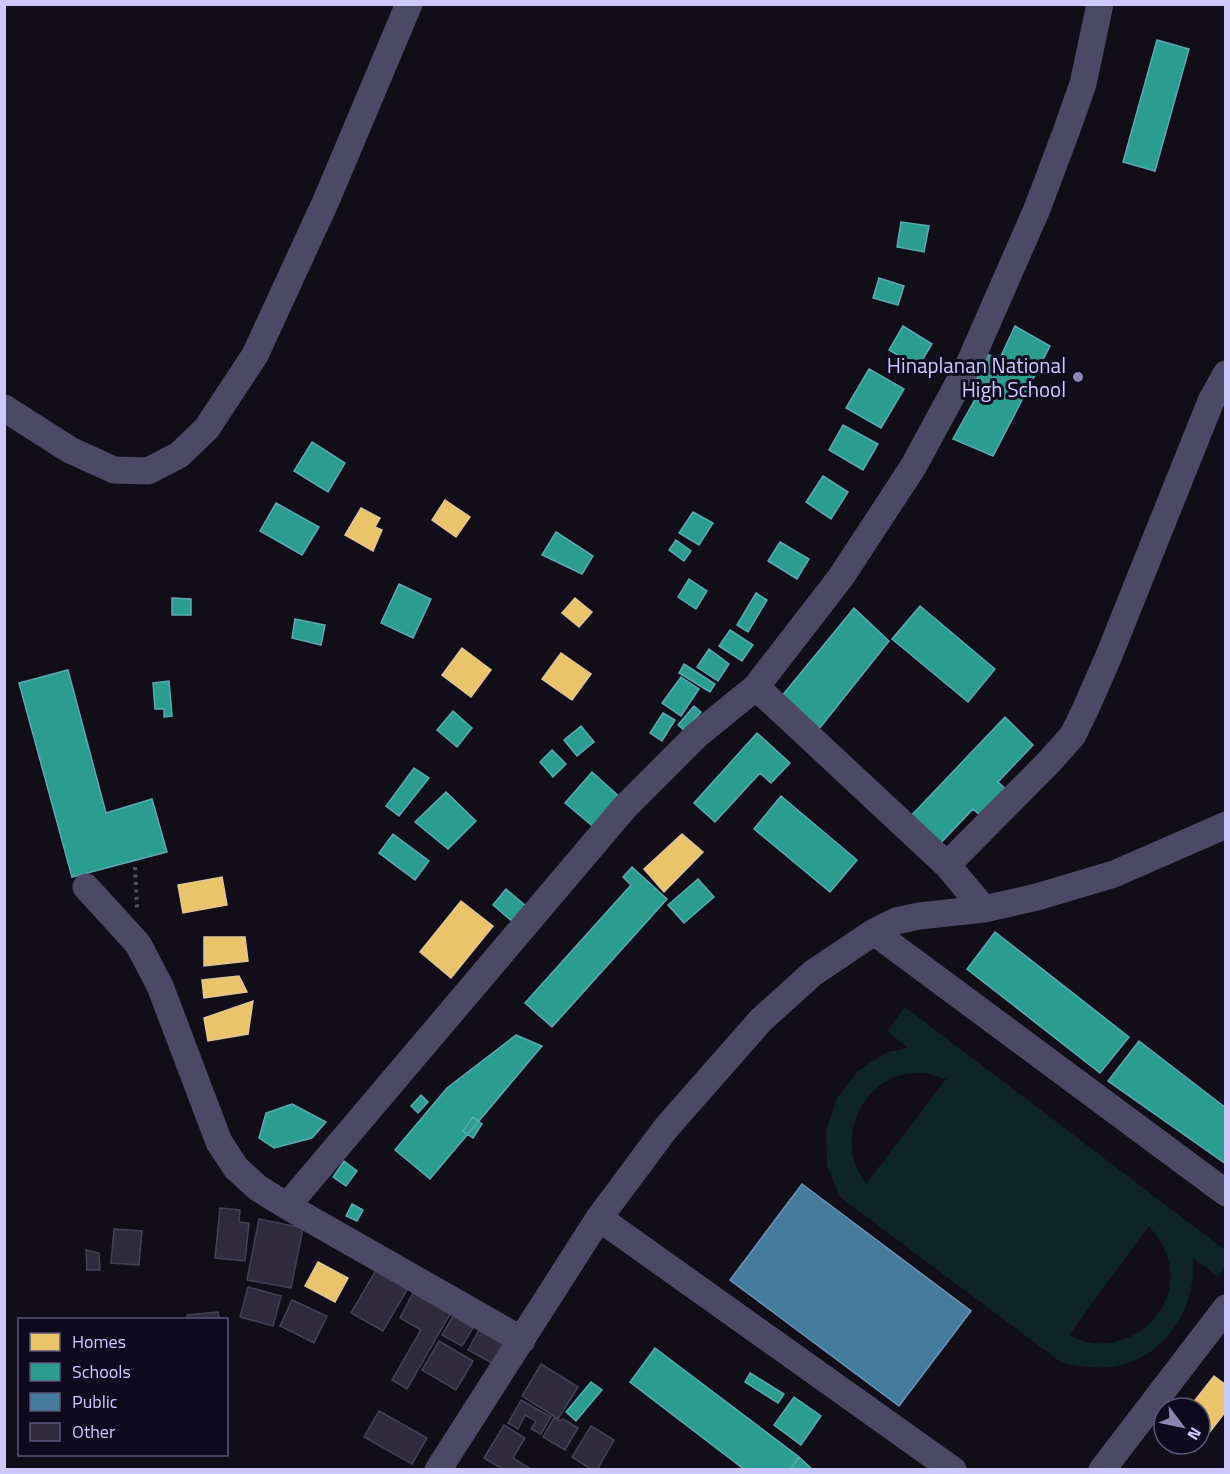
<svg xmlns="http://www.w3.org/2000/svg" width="1230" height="1474" font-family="'Titillium Web',sans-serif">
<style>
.green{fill:#0e2426;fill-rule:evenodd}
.homes{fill:#e9c46a;stroke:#e1c597;stroke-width:1.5}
.schools{fill:#2a9d8f;stroke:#5caab1;stroke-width:1.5}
.public{fill:#457b9d;stroke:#6e92ba;stroke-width:1.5}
.building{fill:#2f2b3d;stroke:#444058;stroke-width:1.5}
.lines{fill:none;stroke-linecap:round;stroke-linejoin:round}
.path{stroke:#465666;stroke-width:4;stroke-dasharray:3 4.5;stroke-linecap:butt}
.minor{stroke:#4b4963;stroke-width:27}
.poi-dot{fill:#8c86af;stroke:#0e0a1e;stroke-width:2}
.labels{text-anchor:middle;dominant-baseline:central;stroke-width:6;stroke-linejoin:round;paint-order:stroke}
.poi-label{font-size:21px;fill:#cfc7ff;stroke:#0e0a1e;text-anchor:end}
</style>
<rect width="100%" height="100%" fill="#110e1a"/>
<path class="green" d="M 905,1007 L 1225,1250 L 1225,1266 L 1218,1277 L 1193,1258 C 1197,1303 1169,1353 1122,1365 C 1101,1370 1082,1367 1062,1363 L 840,1197 L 827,1165 L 826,1131 L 837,1098 L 858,1071 L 887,1052 L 908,1048 L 887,1031 ZM 924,1073 L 946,1079 L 866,1184 C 862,1177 857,1171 855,1164 C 843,1127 864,1086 901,1075 C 908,1073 917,1073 924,1073 ZM 1149,1226 C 1158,1237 1166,1248 1169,1263 C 1179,1309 1136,1349 1091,1343 C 1083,1342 1076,1337 1069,1335 Z"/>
<path class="homes" d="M 445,500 L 470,517 L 456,537 L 432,520 Z
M 361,508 L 380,518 L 375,527 L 382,530 L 373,551 L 345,535 Z
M 575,598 L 592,612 L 579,627 L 562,613 Z
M 462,648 L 491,670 L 471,697 L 442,675 Z
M 561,653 L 591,674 L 572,700 L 542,679 Z
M 682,834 L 703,852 L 664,892 L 644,869 Z
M 222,877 L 227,905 L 183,913 L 178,885 Z
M 461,901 L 493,926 L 451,978 L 420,952 Z
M 204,937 L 245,937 L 248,961 L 204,966 Z
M 239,976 L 247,992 L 204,998 L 202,980 Z
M 253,1001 L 248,1034 L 208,1041 L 204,1018 Z
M 318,1262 L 348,1278 L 335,1302 L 305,1286 Z
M 1214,1376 L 1226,1385 L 1226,1411 L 1195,1451 L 1186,1444 L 1200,1444 L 1200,1408 L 1189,1408 Z"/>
<path class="schools" d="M 1157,40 L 1189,49 L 1155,171 L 1123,162 Z
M 901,222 L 929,226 L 924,252 L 897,247 Z
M 879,278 L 904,286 L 898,305 L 873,298 Z
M 903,326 L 932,344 L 918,367 L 889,350 Z
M 1015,326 L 1050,346 L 993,456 L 953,439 L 978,394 L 972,388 L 988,355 L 1000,358 Z
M 869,369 L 904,389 L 881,428 L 846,408 Z
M 843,425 L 878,444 L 863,470 L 829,450 Z
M 312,442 L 345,463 L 328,492 L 294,471 Z
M 823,476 L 848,492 L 831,519 L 806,502 Z
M 276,503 L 319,527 L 302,555 L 260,531 Z
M 693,512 L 713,523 L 699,545 L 679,533 Z
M 556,532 L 593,556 L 582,574 L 542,555 Z
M 676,540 L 691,551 L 684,561 L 669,550 Z
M 780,542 L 809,559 L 797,579 L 768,561 Z
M 689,579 L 707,591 L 696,609 L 678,597 Z
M 399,584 L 431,599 L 413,638 L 381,623 Z
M 756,593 L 767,600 L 748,632 L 737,625 Z
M 172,598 L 191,599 L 191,615 L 172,615 Z
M 920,606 L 995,669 L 968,702 L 892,639 Z
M 854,608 L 889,641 L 815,734 L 777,702 Z
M 295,619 L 325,625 L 321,645 L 292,638 Z
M 730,630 L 753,645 L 742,661 L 719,646 Z
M 709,649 L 729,664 L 718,681 L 697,667 Z
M 684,664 L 715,684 L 710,692 L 679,673 Z
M 68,670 L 106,813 L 152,799 L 167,852 L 72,877 L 19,683 Z
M 681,677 L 699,689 L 681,716 L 662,703 Z
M 169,681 L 172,716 L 164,717 L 164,709 L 155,709 L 153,683 Z
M 694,706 L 701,712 L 685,731 L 678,725 Z
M 453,711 L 472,728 L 457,747 L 437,730 Z
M 663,713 L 675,720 L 662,741 L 650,733 Z
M 1005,717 L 1033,745 L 998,782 L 1008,791 L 983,818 L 973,809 L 937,847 L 908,819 Z
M 581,726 L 594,742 L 577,756 L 564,740 Z
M 757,733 L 790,763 L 771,783 L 760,773 L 715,822 L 694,803 Z
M 552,750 L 566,764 L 553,777 L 540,762 Z
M 414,768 L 429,778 L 399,816 L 386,806 Z
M 592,772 L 622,799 L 596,829 L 565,803 Z
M 446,792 L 476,821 L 448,849 L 415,822 Z
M 781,796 L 857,860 L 830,892 L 754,829 Z
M 393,834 L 429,861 L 415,880 L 379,853 Z
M 632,867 L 667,899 L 552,1027 L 525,1003 L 631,885 L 623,877 Z
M 698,879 L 714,897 L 684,923 L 668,905 Z
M 506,889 L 526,906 L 513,922 L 493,905 Z
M 995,932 L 1129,1037 L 1100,1073 L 967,969 Z
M 516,1035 L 542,1046 L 430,1179 L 395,1150 L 447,1088 Z
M 1139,1041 L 1226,1108 L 1226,1164 L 1108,1081 Z
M 421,1095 L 428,1102 L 418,1113 L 411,1106 Z
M 292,1104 L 326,1122 L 312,1138 L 274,1148 L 259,1138 L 266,1113 Z
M 473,1117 L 482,1124 L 473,1138 L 463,1131 Z
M 344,1161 L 357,1171 L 346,1186 L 333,1177 Z
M 352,1204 L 363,1210 L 357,1221 L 346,1216 Z
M 655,1348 L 799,1457 L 790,1470 L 745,1470 L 630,1382 Z
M 750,1373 L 784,1394 L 778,1403 L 745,1382 Z
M 591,1382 L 602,1390 L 576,1421 L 566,1412 Z
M 794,1397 L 821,1416 L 801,1445 L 774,1425 Z
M 799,1457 L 813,1470 L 790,1470 Z"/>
<path class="public" d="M 802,1184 L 971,1311 L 899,1406 L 730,1280 Z"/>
<path class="building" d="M 220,1208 L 240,1210 L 239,1222 L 249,1223 L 245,1261 L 215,1258 Z
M 259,1219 L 303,1228 L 291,1288 L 247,1280 Z
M 114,1229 L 142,1231 L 139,1265 L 111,1263 Z
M 86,1250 L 99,1253 L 100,1270 L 87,1270 Z
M 379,1265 L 411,1283 L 383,1331 L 351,1313 Z
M 248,1287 L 281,1296 L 273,1326 L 240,1317 Z
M 413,1293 L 450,1314 L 407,1389 L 392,1380 L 421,1330 L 400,1318 Z
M 292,1300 L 327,1316 L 314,1343 L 280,1326 Z
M 218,1312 L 219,1320 L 188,1320 L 187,1315 Z
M 453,1316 L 473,1328 L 462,1346 L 442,1335 Z
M 479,1330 L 505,1345 L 494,1364 L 468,1350 Z
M 439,1341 L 473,1361 L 456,1390 L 422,1370 Z
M 541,1364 L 578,1387 L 558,1419 L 522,1396 Z
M 521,1400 L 551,1417 L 541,1434 L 531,1429 L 536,1421 L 525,1415 L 518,1429 L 508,1423 Z
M 379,1411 L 427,1438 L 412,1464 L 364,1437 Z
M 554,1418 L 560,1421 L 563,1419 L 578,1428 L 565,1450 L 543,1437 Z
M 504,1425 L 525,1438 L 513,1458 L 529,1468 L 528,1470 L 504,1470 L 484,1458 Z
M 591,1426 L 614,1440 L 597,1470 L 592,1470 L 572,1457 Z"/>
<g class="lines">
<path class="path" d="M 135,867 L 137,908"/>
<path class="minor" d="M 4,408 L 70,450 L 114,470 L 148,471 L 179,455 L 207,428 L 255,355 L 326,201 L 409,4
M 756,687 L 947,865 L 984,909
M 947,865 L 1049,762 L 1073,735 L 1086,708 L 1108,658 L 1211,401 L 1226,374
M 86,887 L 138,944 L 160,986 L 219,1142 L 236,1168 L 258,1188 L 287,1206 L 522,1340
M 874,932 L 1226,1193
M 287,1206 L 625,807 L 697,735 L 756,687 L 841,577 L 913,467 L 970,362 L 1037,209 L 1066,132 L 1083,84 L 1100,4
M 599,1218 L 953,1470
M 438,1470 L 599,1218 L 666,1128 L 761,1020 L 813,973 L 874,932 L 896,921 L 919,916 L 984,909 L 1037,897 L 1114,874 L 1226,825
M 1102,1470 L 1226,1308"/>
</g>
<circle class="poi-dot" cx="1078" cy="377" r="6"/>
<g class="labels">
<g class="poi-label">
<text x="1066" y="365">Hinaplanan National<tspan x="1066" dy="24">High School</tspan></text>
</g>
</g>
<rect width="1230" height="1474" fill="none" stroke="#cfc7ff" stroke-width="12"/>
<rect x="18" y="1318" width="210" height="138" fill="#0e0a1e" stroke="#5b5678" stroke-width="1.5"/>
<rect x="30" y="1333" width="30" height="18" fill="#e9c46a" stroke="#5b5678" stroke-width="1.5"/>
<text x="72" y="1348" font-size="18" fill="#cfc7ff">Homes</text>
<rect x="30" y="1363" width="30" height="18" fill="#2a9d8f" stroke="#5b5678" stroke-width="1.5"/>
<text x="72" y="1378" font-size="18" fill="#cfc7ff">Schools</text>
<rect x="30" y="1393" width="30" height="18" fill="#457b9d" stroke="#5b5678" stroke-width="1.5"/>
<text x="72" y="1408" font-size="18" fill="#cfc7ff">Public</text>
<rect x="30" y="1423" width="30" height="18" fill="#2f2b3d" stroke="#5b5678" stroke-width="1.5"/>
<text x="72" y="1438" font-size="18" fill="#cfc7ff">Other</text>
<g transform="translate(1182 1426) rotate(122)"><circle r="28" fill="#0e0a1e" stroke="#5b5678" stroke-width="1.5"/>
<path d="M0-4.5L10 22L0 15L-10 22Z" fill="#8c86af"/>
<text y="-9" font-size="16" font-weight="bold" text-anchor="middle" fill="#cfc7ff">N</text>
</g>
</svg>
